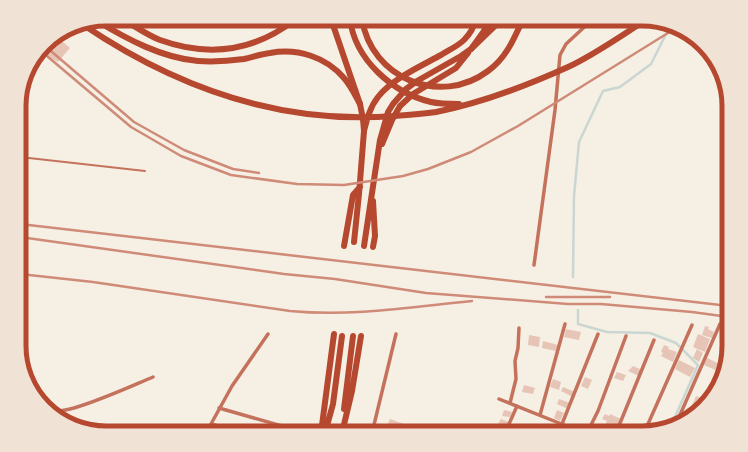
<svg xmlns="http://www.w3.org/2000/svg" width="748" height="452" font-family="'Roboto Condensed',sans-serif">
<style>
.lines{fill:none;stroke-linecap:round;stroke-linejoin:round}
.stream{stroke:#c9d6d2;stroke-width:2.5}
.building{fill:#e6c5b7}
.service{stroke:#c5725c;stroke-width:2}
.minor{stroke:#c5725c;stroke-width:3.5}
.primary{stroke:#b5482f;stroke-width:6}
.trunk{stroke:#b5482f;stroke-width:6}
.rail{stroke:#cf8b77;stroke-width:2.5}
.rim{fill:none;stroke:#b5482f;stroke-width:5}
</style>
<rect width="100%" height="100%" fill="#f6efe4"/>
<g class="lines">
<path class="stream" d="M 573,277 L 574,196 L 579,142 L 603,91 L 620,87 L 651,64 L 670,26
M 578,310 L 578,324 L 607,332 L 650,333 L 676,343 L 698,365 L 671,426"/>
</g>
<path class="building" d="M 56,36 L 70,48 L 58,62 L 40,52 L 48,41 Z
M 705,326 L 709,327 L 708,329 L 714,332 L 712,338 L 702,335 Z
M 566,329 L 581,332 L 579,340 L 564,337 Z
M 698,334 L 710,339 L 705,352 L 693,347 Z
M 529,335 L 540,337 L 539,347 L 528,345 Z
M 543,341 L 558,345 L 556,351 L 542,348 Z
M 664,345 L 669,347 L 668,349 L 677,352 L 673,362 L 661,356 L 663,353 L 661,352 Z
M 697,349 L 703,353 L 699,362 L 693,358 Z
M 707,358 L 724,366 L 722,373 L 704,365 Z
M 679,360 L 695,368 L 690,377 L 675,369 Z
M 633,366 L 642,370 L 639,376 L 628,371 Z
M 617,372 L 626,375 L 623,381 L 614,378 Z
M 585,377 L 592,380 L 588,389 L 581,386 Z
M 553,379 L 561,382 L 559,390 L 550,387 Z
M 524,385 L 535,388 L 533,394 L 522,392 Z
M 563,387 L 575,392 L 573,397 L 561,391 Z
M 696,396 L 706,400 L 697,410 L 691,408 Z
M 559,399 L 570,403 L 568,409 L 557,404 Z
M 504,410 L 512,412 L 510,417 L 502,416 Z
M 557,410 L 564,413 L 560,421 L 554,418 Z
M 605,414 L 609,416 L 610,414 L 621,419 L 616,429 L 605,425 L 607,421 L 602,419 Z
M 390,419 L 404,424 L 401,433 L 384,433 Z
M 501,419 L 509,422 L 506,428 L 498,424 Z
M 547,423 L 560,431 L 559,433 L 541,432 Z
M 604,426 L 613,430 L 612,433 L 602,432 Z"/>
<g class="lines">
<path class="service" d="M 727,96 L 729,104
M 20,157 L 145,171"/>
<path class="minor" d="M 534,265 L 555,110 L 560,55 L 566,44 L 593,19
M 499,399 L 584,433
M 510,403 L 516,379 L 515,361 L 518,348 L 519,328
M 219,408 L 282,426
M 52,411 C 60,412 66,410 74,408 C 101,400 127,388 153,377
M 540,415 L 565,324
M 211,424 L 242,433
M 562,424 L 598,334
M 676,424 L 720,324
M 206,433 L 232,386 L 268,334
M 372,433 L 396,334
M 505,433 L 517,406
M 564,433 L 569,427
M 587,433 L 598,411 L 626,336
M 616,433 L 654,340
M 644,433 L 692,325"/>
<path class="primary" d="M 331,19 L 360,104 L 363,119 L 364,131 L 359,194 L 354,242
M 382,144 L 392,120 L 400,106 L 413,94 L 456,68 L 468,53
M 373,201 L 375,236 L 373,247
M 344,246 L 353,195 L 360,187
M 364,246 L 380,140 L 388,112 L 393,104 L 406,89 L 417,81 L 461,56 L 471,49 L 502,19
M 344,409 L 353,336
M 321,433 L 334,334
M 325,433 L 333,404 L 342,336
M 342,433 L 352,391 L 361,336"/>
<path class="trunk" d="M 122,19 C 135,26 147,35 160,40 C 210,58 255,51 296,19
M 350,19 C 355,60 393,93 431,102 C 440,104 450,104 459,104
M 362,19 C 371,78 440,107 488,71 C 506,58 514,39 523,19
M 97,21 C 127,39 162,58 198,61 C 213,62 229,61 244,59 C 253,57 261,54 270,53 C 298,48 326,57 344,78 C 351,86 355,95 360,104
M 82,24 C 175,87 280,125 394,116 C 408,115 422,114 436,112 C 482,103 526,86 568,67 C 594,55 622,35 646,20
M 471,49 L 484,31 L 488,19
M 364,131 C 367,119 370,107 378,97 C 392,79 421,66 441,55 C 449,50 458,46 464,40 C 470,34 474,27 476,19"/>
<path class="rail" d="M 45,46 L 134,122 L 184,150 L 233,169 L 259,173
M 41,51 L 131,127 L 181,156 L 231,175 L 297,184 L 344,185 L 403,176 L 428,169 L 471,152 L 518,126 L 676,28
M 20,224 L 729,306
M 20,237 L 284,274 L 335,279 L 426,293 L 568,304 L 601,304 L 692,312 L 729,317
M 20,274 L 93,282 L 290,311 C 351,317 412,307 472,301
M 546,297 L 610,297"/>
</g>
<path d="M0 0H748V452H0ZM106 26H642A80 80 0 0 1 722 106V346A80 80 0 0 1 642 426H106A80 80 0 0 1 26 346V106A80 80 0 0 1 106 26Z" fill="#f1e2d6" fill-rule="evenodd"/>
<path class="rim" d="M106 26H642A80 80 0 0 1 722 106V346A80 80 0 0 1 642 426H106A80 80 0 0 1 26 346V106A80 80 0 0 1 106 26Z"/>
</svg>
